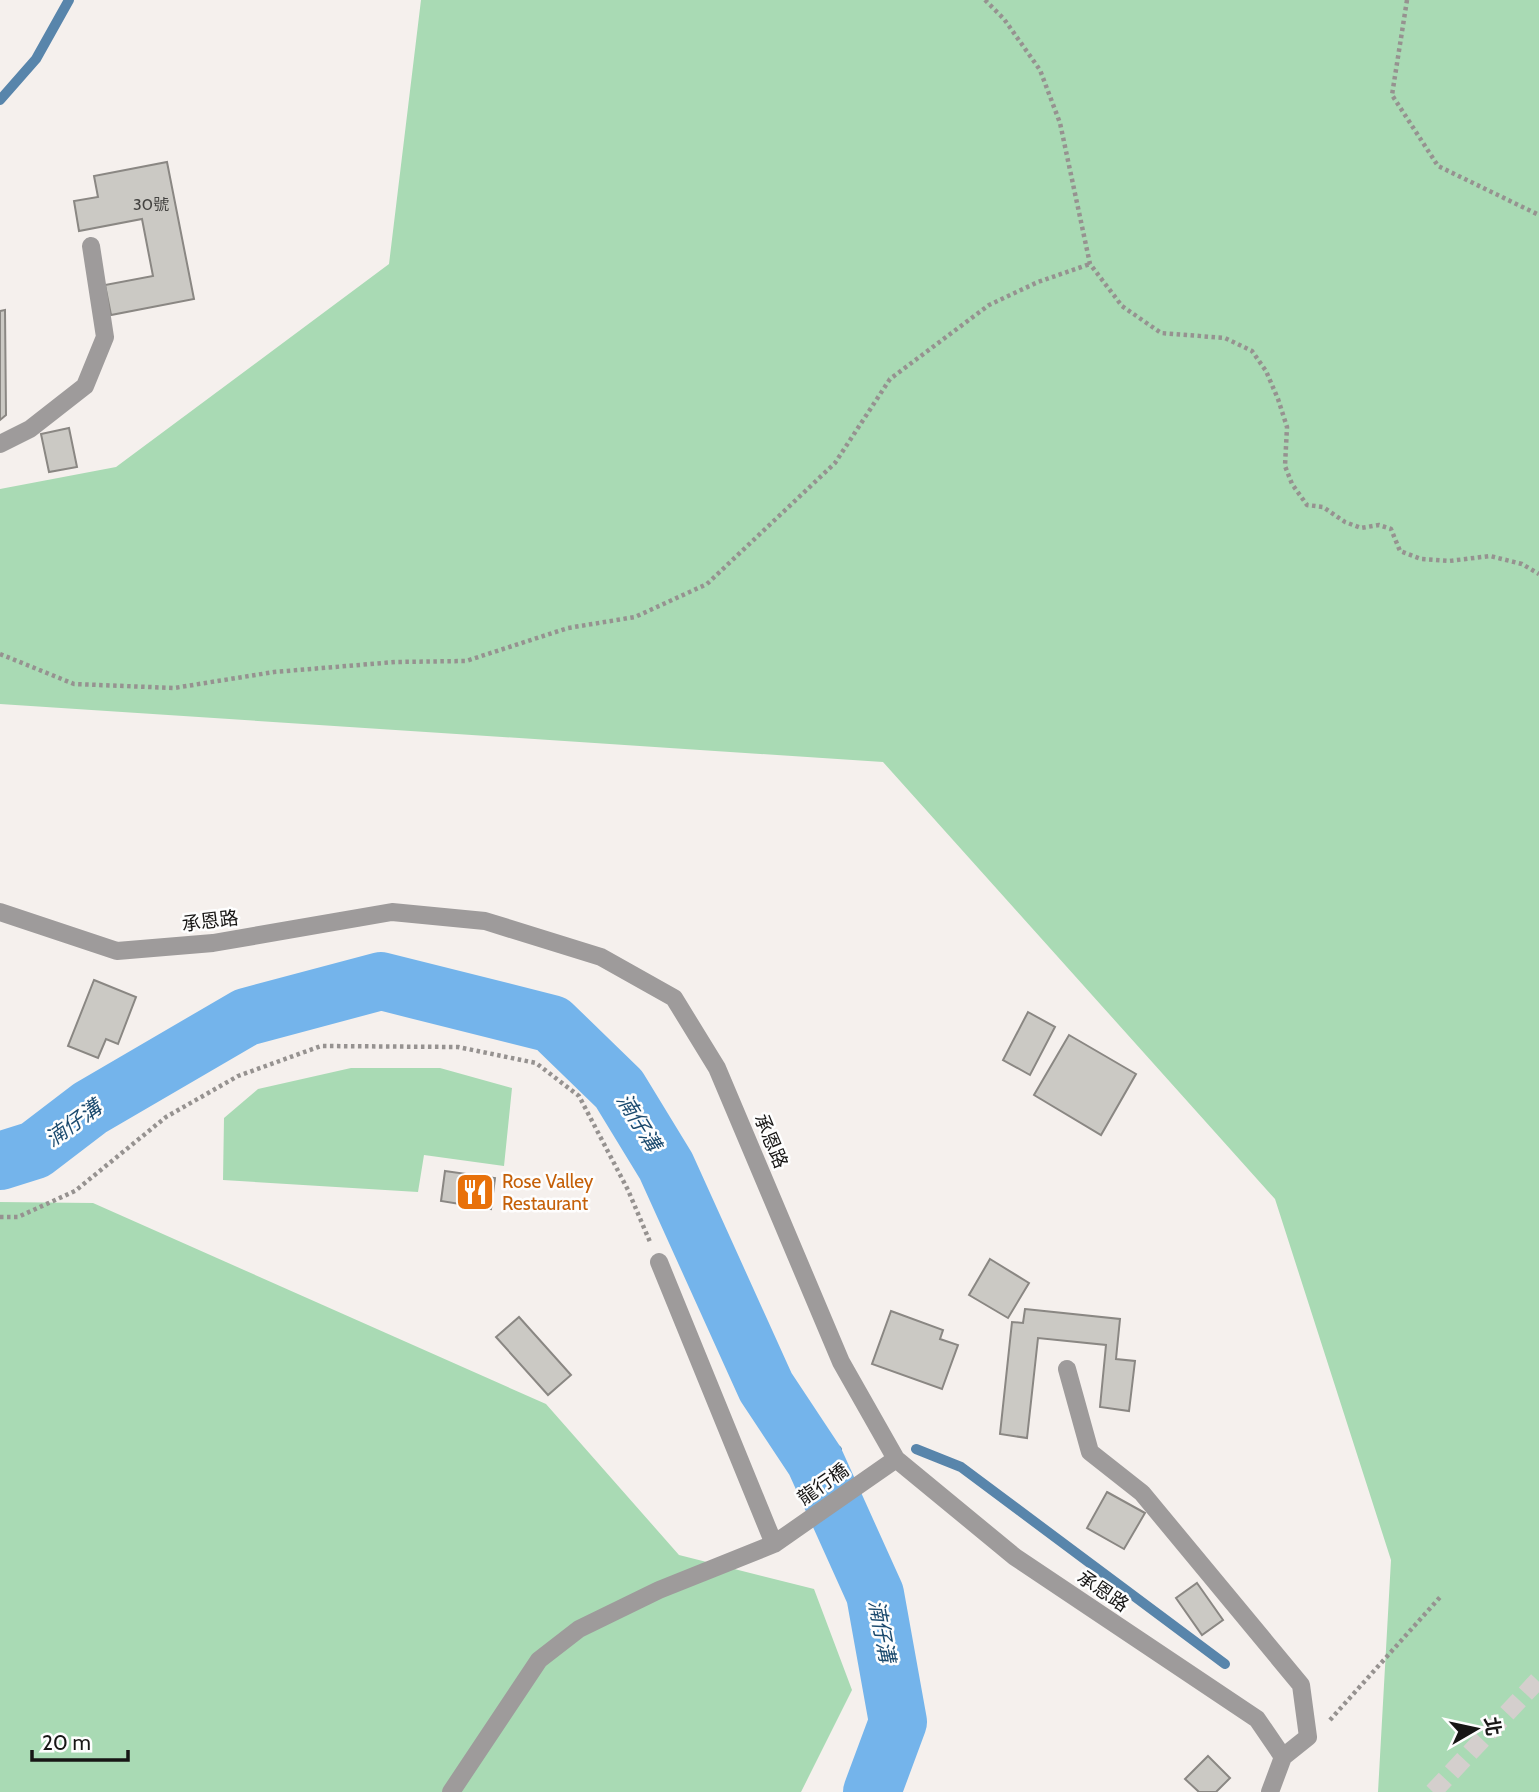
<svg xmlns="http://www.w3.org/2000/svg" width="1539" height="1792" font-family="Cabin,'Noto Sans TC',sans-serif">
<style>
.green{fill:#a9dab4}
.lines{fill:none;stroke-linecap:round;stroke-linejoin:round}
.stream{stroke:#5885ab;stroke-width:10}
.river{stroke:#74b4eb;stroke-width:58}
.building{fill:#cbc9c4;stroke:#8a8783;stroke-width:2}
.primary-tunnel{stroke:#d4cfcd;stroke-width:18;stroke-dasharray:18 9;stroke-linecap:butt}
.path{stroke:#969290;stroke-width:4.5;stroke-dasharray:3.5 3.5;stroke-linecap:butt}
.minor{stroke:#9e9b9b;stroke-width:18}
.labels{text-anchor:middle;dominant-baseline:central;stroke-width:5;stroke-linejoin:round;paint-order:stroke}
.number-label{font-size:16px;fill:#444341}
.street-label{font-size:19px;fill:#171615;stroke:#fefefe}
.food-label{font-size:19px;fill:#c56008;stroke:#fefefe;text-anchor:start}
.water-label{font-size:21px;font-style:italic;fill:#1b4a6e;stroke:#fefefe}
</style>
<rect width="100%" height="100%" fill="#f5f0ed"/>
<path class="green" d="M 421,0 L 1539,0 L 1539,1792 L 1378,1792 L 1391,1560 L 1275,1199 L 883,762 L 0,704 L 0,489 L 116,467 L 389,264 Z
M 351,1068 L 440,1068 L 512,1088 L 504,1166 L 424,1155 L 418,1192 L 223,1180 L 224,1118 L 258,1089 Z
M 0,1202 L 93,1203 L 546,1404 L 679,1555 L 814,1589 L 852,1690 L 801,1792 L 0,1792 Z"/>
<g class="lines">
<path class="stream" d="M 0,100 L 36,59 L 69,0
M 916,1449 L 961,1467 L 1225,1664
M 815,1461 L 837,1450"/>
<path class="river" d="M 0,1161 L 35,1150 L 90,1108 L 246,1017 L 381,981 L 552,1024 L 619,1089 L 666,1166 L 766,1387 L 815,1461 L 875,1594 L 898,1722 L 872,1792"/>
</g>
<path class="building" d="M 167,162 L 194,299 L 111,315 L 105,285 L 153,276 L 142,219 L 79,231 L 74,201 L 98,197 L 94,176 Z
M 5,310 L 6,415 L 0,420 L 0,311 Z
M 69,428 L 77,467 L 49,472 L 41,434 Z
M 94,980 L 136,997 L 118,1044 L 106,1039 L 98,1058 L 68,1046 Z
M 1028,1012 L 1055,1027 L 1030,1075 L 1003,1060 Z
M 1069,1035 L 1136,1074 L 1101,1135 L 1034,1095 Z
M 445,1171 L 495,1178 L 491,1209 L 441,1201 Z
M 990,1259 L 1029,1283 L 1008,1318 L 969,1295 Z
M 1025,1309 L 1120,1319 L 1116,1359 L 1135,1361 L 1129,1411 L 1100,1407 L 1106,1345 L 1038,1338 L 1027,1438 L 1000,1434 L 1012,1322 L 1023,1323 Z
M 891,1311 L 943,1330 L 940,1339 L 958,1345 L 942,1389 L 872,1364 Z
M 519,1317 L 571,1375 L 548,1395 L 496,1337 Z
M 1107,1492 L 1145,1513 L 1124,1549 L 1087,1528 Z
M 1197,1583 L 1223,1620 L 1202,1635 L 1176,1598 Z
M 1208,1756 L 1230,1778 L 1216,1792 L 1199,1792 L 1185,1779 Z"/>
<g class="lines">
<path class="primary-tunnel" d="M 1433,1792 L 1539,1679"/>
<path class="path" d="M 985,0 L 1004,19 L 1040,70 L 1060,123 L 1090,264 L 1122,306 L 1161,333 L 1225,338 L 1252,351 L 1266,371 L 1278,399 L 1287,427 L 1285,466 L 1292,484 L 1307,505 L 1323,507 L 1345,522 L 1361,528 L 1379,525 L 1391,529 L 1400,551 L 1421,559 L 1449,561 L 1490,556 L 1522,564 L 1539,574
M 1407,0 L 1392,95 L 1438,166 L 1539,215
M 0,654 L 74,684 L 174,688 L 274,672 L 395,662 L 466,661 L 568,628 L 635,617 L 707,584 L 835,463 L 890,379 L 989,305 L 1038,282 L 1090,264
M 0,1217 L 18,1217 L 75,1191 L 166,1117 L 238,1076 L 321,1046 L 458,1047 L 536,1063 L 579,1096 L 628,1190 L 650,1242
M 1330,1720 L 1442,1595"/>
<path class="minor" d="M 0,444 L 30,429 L 85,386 L 105,337 L 91,246
M 0,912 L 117,951 L 213,943 L 392,912 L 485,921 L 601,957 L 674,998 L 717,1068 L 841,1362 L 896,1459 L 1015,1557 L 1257,1719 L 1283,1757 L 1270,1792
M 659,1262 L 774,1544
M 1067,1369 L 1090,1452 L 1142,1493 L 1301,1685 L 1308,1737 L 1283,1757
M 451,1792 L 539,1660 L 579,1629 L 659,1590 L 774,1544 L 896,1459"/>
</g>
<defs>
<g id="restaurant-square" transform="scale(2.0125)"><rect x="-9" y="-9" width="18" height="18" rx="4" fill="#e8710a" stroke="#fefefe"/><path d="M-5-6h1v4h1v-4h1v4h1v-4h1v5L-1.5 .5V6h-2V.5L-5-1ZM5-6V6H3V1.5H1.5Q1.5-4 5-6Z" fill="#fff"/></g>
</defs>
<g fill-rule="evenodd">
<use href="#restaurant-square" x="475" y="1192"/>
</g>
<g class="labels">
<g class="number-label">
<text x="151" y="204">30號</text>
</g>
<g class="street-label">
<text transform="translate(210 921) rotate(-7)">承恩路</text>
<text transform="translate(771 1141) rotate(67)">承恩路</text>
<text transform="translate(823 1484) rotate(-35)">龍行橋</text>
<text transform="translate(1103 1591) rotate(34)">承恩路</text>
</g>
<g class="food-label">
<text x="502" y="1181">Rose Valley<tspan x="502" dy="22">Restaurant</tspan></text>
</g>
<g class="water-label">
<text transform="translate(639 1122) rotate(58)">湳仔溝</text>
<text transform="translate(73 1123) rotate(-36)">湳仔溝</text>
<text transform="translate(882 1631) rotate(79)">湳仔溝</text>
</g>
</g>
<g transform="translate(1476 1729) rotate(81)" stroke="#fefefe" stroke-width="5" paint-order="stroke">
<path d="M0-5L12 26L0 18L-12 26Z" fill="#171615"/>
<text y="-10" font-size="19" font-weight="bold" text-anchor="middle" fill="#171615">北</text>
</g>
<path d="M32 1750v10h96v-10" fill="none" stroke="#171615" stroke-width="3.5"/>
<text x="42" y="1750" font-size="21" fill="#171615" stroke="#fefefe" stroke-width="5" paint-order="stroke">20 m</text>
</svg>
